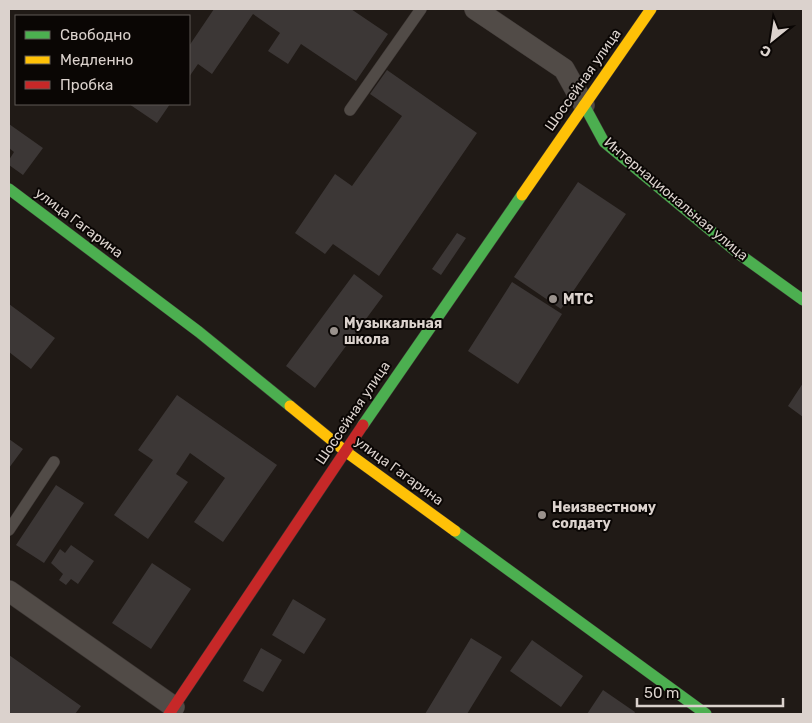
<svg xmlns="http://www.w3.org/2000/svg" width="812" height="723" font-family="Rubik,sans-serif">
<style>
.building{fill:#3c3736}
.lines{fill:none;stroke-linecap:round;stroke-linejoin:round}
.lane-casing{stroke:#3c3633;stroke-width:12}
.street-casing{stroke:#3c3633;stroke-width:22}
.fast-casing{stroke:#3c3633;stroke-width:12}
.slow-casing{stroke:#3c3633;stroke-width:12}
.jam-casing{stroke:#3c3633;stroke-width:12}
.lane{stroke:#514b47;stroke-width:11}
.street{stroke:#514b47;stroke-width:21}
.fast{stroke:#4caf50;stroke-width:11}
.slow{stroke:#ffc107;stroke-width:11}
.jam{stroke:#c62828;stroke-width:11}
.poi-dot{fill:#9a928d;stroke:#0a0604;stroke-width:2}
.labels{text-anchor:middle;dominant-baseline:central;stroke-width:4;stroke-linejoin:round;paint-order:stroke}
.street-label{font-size:14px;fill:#dbd2cd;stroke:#0a0604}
.poi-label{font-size:14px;font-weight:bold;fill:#dbd2cd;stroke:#0a0604;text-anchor:start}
</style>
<rect width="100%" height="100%" fill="#201a16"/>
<path class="building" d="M 214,9 L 320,9 L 322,10 L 323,9 L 351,9 L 388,34 L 356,81 L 301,44 L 288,64 L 268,51 L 280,33 L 253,14 L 212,74 L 198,64 L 189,77 L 189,46 Z
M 387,70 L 477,133 L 379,276 L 333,244 L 325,254 L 295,233 L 335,174 L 352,186 L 402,116 L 370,94 Z
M 129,104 L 170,104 L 157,123 Z
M 9,124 L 43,148 L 23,175 L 9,165 L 9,160 L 14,152 L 9,148 Z
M 578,182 L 626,214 L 561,309 L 514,277 Z
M 457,233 L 466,238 L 441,275 L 432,269 Z
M 354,274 L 383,296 L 315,388 L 286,366 Z
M 512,282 L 562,314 L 518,384 L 468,351 Z
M 9,304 L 55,338 L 31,369 L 9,352 Z
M 803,383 L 803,417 L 788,406 Z
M 177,395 L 277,465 L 223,542 L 194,522 L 225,478 L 190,453 L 176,474 L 188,482 L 148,539 L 114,515 L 153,460 L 138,450 Z
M 9,439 L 23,449 L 9,468 Z
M 56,485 L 84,503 L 44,563 L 16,545 Z
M 71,545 L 94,561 L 78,584 L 71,579 L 66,585 L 59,580 L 63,574 L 51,563 L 60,549 L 65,553 Z
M 152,563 L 191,589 L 151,649 L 112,623 Z
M 293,599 L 326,619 L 304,654 L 272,635 Z
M 471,638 L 502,657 L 467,714 L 425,714 Z
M 532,640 L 583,676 L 561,707 L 510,671 Z
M 261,648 L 282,660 L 263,692 L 243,681 Z
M 9,655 L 81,706 L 75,714 L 10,714 L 9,713 Z
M 603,690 L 635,712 L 634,714 L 587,714 Z"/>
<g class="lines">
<g class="lane-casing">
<path id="lane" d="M 350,110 L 421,9
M 9,530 L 54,462"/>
</g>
<g class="street-casing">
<path id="street" d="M 475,9 L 564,69 L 584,105
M 9,591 L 174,707"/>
</g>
<g class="fast-casing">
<path id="fast" d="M 584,105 L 604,142 L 739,254 L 803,300
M 9,189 L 199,332 L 290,406
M 363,425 L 522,195
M 455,531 L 706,714"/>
</g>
<g class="slow-casing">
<path id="slow" d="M 522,195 L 651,9
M 290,406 L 345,451 L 455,531"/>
</g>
<g class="jam-casing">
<path id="jam" d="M 169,714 L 363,425"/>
</g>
<use href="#lane" class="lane"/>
<use href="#street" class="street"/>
<use href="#fast" class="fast"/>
<use href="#slow" class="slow"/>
<use href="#jam" class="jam"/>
</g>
<g class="poi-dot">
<circle cx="553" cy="299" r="5"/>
<circle cx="334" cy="331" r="5"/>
<circle cx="542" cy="515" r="5"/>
</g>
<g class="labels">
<g class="street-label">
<text transform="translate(583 80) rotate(-55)">Шоссейная улица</text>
<text transform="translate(676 199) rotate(40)">Интернациональная улица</text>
<text transform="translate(79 223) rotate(37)">улица Гагарина</text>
<text transform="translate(353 413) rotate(-56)">Шоссейная улица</text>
<text transform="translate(399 471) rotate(36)">улица Гагарина</text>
</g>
<g class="poi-label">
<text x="563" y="299">МТС</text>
<text x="344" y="323">Музыкальная<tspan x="344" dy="16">школа</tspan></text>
<text x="552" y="507">Неизвестному<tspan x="552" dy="16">солдату</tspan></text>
</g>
</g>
<rect width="812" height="723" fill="none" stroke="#dbd2cd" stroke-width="20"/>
<rect x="15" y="15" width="175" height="90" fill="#0a0604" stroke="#5e5854"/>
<rect x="25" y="31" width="25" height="8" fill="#4caf50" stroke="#5e5854"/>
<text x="60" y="40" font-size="15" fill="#dbd2cd">Свободно</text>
<rect x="25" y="56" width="25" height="8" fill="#ffc107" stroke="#5e5854"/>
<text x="60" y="65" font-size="15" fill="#dbd2cd">Медленно</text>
<rect x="25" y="81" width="25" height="8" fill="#c62828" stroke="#5e5854"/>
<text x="60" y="90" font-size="15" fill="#dbd2cd">Пробка</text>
<g transform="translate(772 40) rotate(210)" stroke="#0a0604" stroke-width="4" paint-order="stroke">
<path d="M0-4L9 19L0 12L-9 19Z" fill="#dbd2cd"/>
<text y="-8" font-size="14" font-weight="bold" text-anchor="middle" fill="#dbd2cd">С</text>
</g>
<path d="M637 698v8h146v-8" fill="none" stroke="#dbd2cd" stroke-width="2.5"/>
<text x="644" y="698" font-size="15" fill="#dbd2cd" stroke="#0a0604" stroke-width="4" paint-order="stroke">50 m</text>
</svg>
